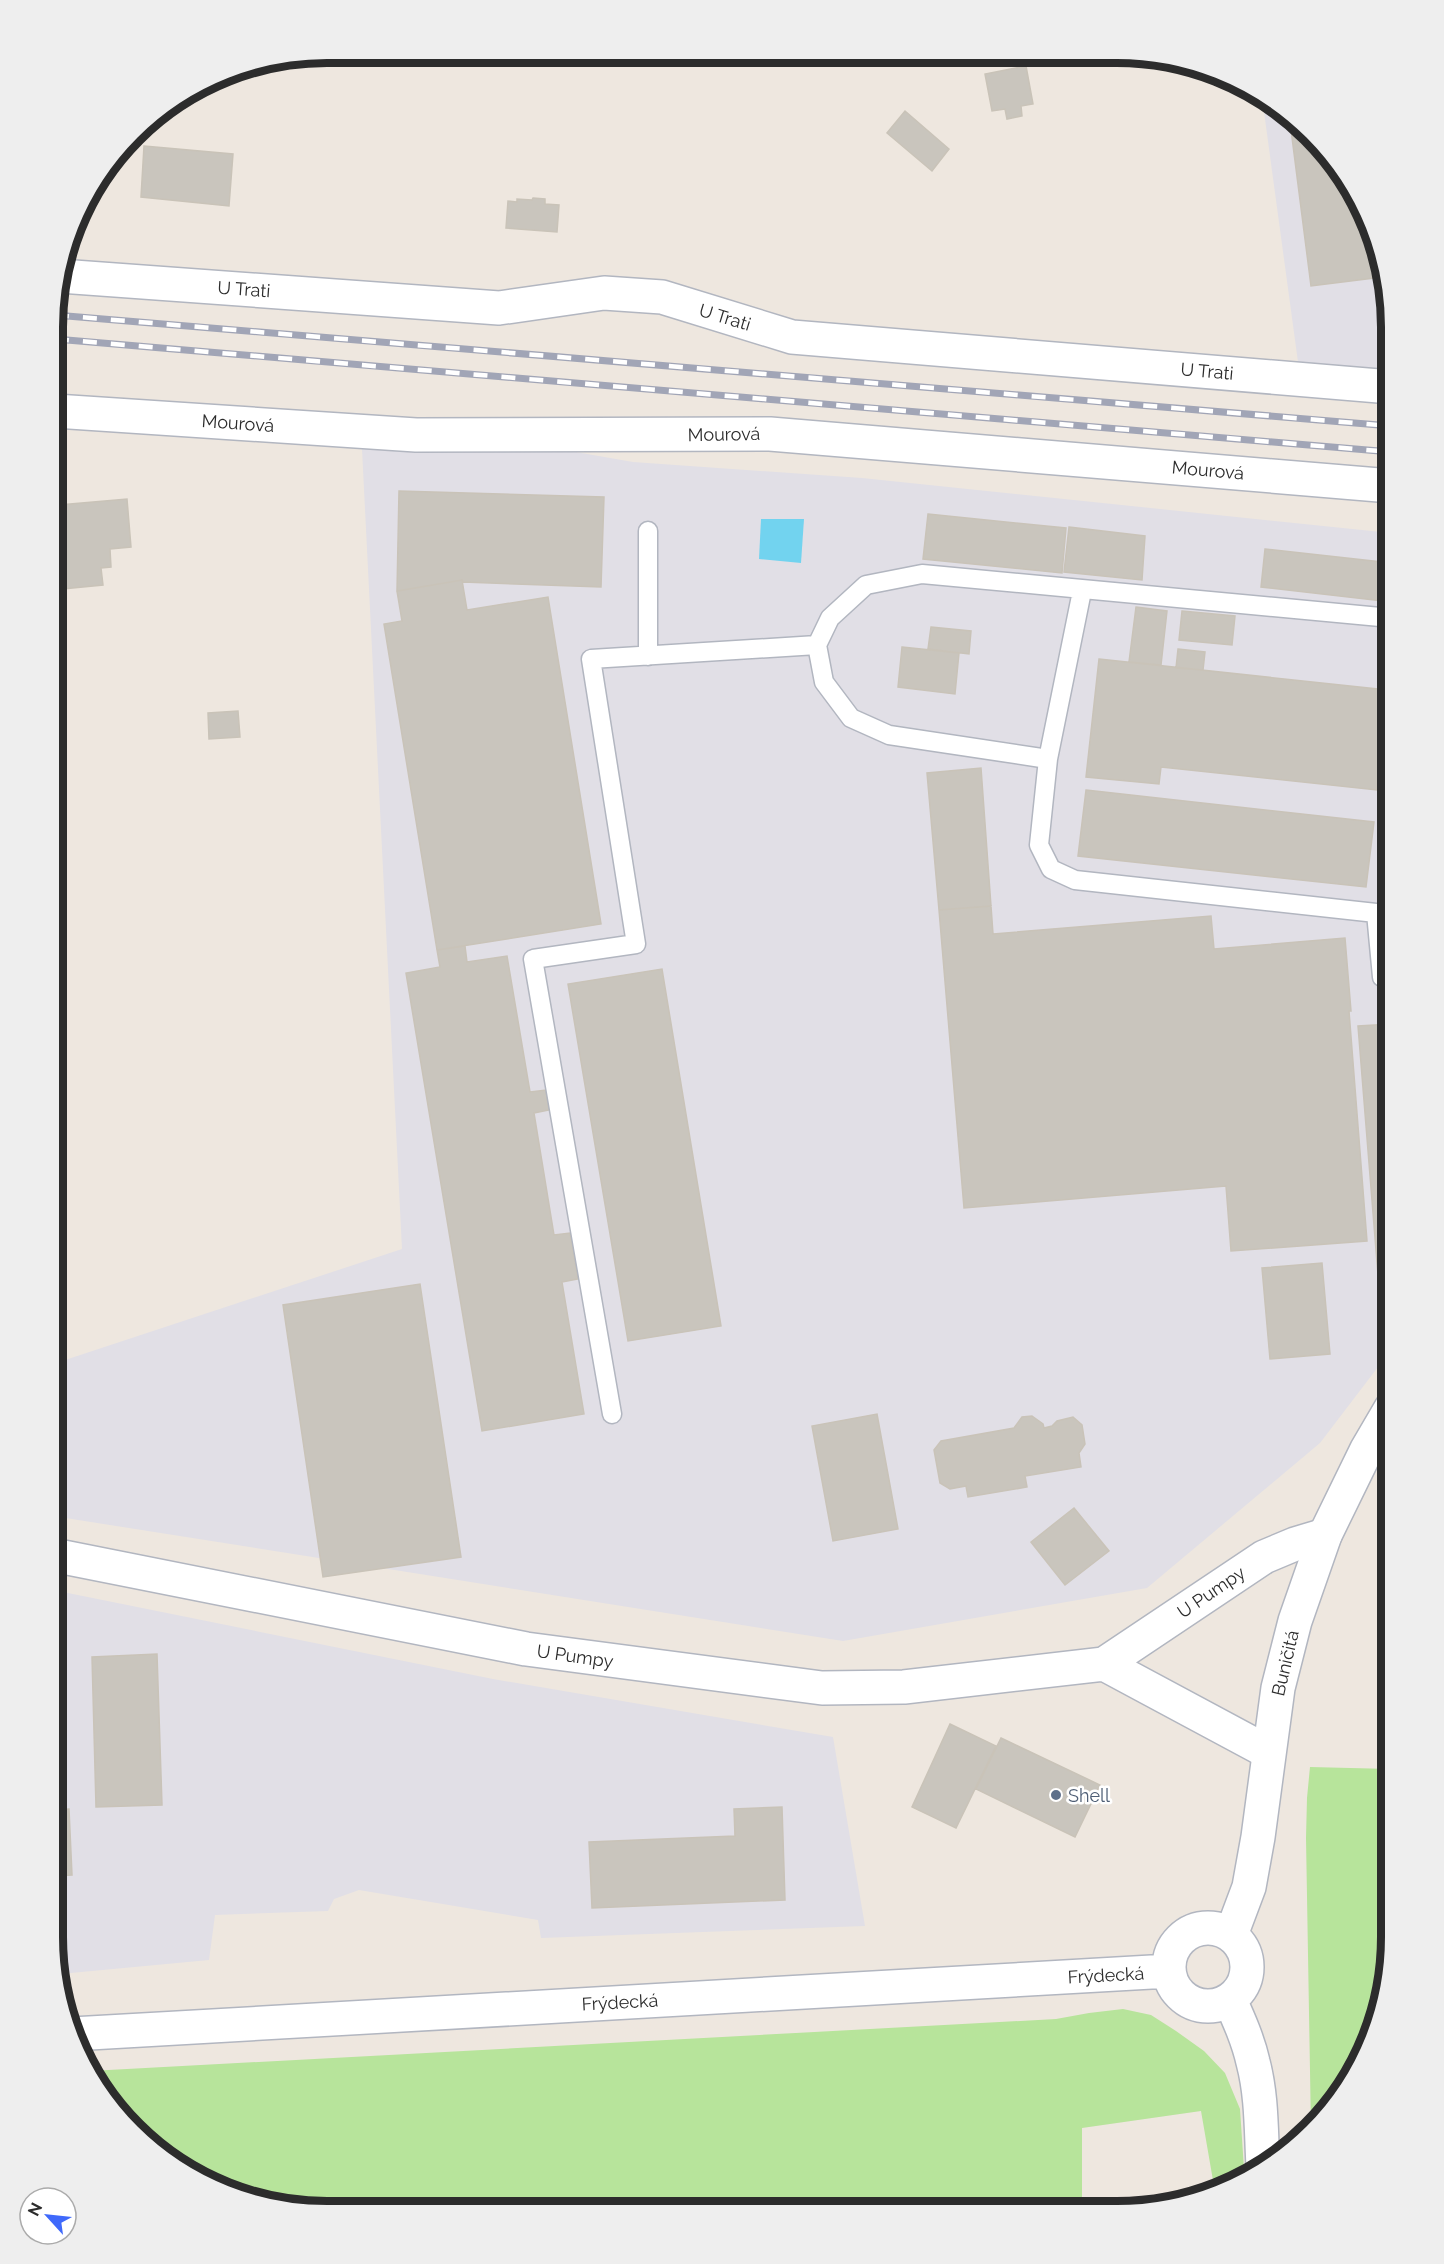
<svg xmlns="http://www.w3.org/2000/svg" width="1444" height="2264" font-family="Raleway,sans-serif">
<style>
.industrial{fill:#e1dfe6}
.green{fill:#b7e49b}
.water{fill:#72d3ef}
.building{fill:#c9c5bd;stroke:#c9c3b8;stroke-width:1.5}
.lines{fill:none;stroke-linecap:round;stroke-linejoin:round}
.service-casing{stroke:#b2b6c0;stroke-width:21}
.minor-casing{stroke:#b2b6c0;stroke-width:36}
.secondary-casing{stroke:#b2b6c0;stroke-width:36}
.service{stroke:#fff;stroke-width:18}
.minor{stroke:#fff;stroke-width:33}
.secondary{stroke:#fff;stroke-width:33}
.rail-casing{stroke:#a1a5b6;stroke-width:7}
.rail{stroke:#fff;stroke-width:4.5;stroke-dasharray:14;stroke-linecap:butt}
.service-dot{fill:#5c6f8a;stroke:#fff;stroke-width:2}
.labels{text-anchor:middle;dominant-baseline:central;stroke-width:5;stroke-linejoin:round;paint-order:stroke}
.street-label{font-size:18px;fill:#2c2c2c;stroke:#fff}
.service-label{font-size:18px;fill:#4e5e75;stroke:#fff;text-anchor:start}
.rim{fill:none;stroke:#2c2c2c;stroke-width:8}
</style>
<rect width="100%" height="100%" fill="#eee7df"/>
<path class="industrial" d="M 1262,97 L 1284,109 L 1335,159 L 1370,221 L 1391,327 L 1391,398 L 1298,391 L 1298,362 Z
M 524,443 L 633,462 L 862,478 L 1391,533 L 1391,1350 L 1320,1443 L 1147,1588 L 843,1641 L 53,1516 L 53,1364 L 402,1249 L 362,449 Z
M 53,1590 L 493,1679 L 833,1737 L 865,1926 L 541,1938 L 538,1920 L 359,1890 L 334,1899 L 328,1911 L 215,1915 L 209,1960 L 60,1974 L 53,1937 Z"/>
<path class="green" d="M 1310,1767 L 1391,1769 L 1391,1956 L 1377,2026 L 1345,2090 L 1311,2129 L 1306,1838 L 1307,1798 Z
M 1123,2009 L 1151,2015 L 1176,2031 L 1204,2051 L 1225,2073 L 1240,2109 L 1244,2169 L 1234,2183 L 1224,2190 L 1215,2192 L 1201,2111 L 1082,2128 L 1082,2211 L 291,2209 L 222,2191 L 160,2155 L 109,2105 L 90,2071 L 1056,2019 L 1089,2013 Z"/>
<path class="water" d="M 761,519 L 804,519 L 801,563 L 759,559 Z"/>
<path class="building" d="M 1026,66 L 1033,104 L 1021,106 L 1022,116 L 1007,119 L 1005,109 L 992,111 L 985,74 Z
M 905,111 L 949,149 L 932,171 L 887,133 Z
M 1289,114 L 1335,159 L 1370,221 L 1382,277 L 1311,286 Z
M 144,146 L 233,154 L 229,206 L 141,197 Z
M 533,198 L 545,199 L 545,204 L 559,205 L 557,232 L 506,228 L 508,201 L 517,202 L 517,199 L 532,200 Z
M 399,491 L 604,497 L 601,587 L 463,582 L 462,580 L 397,591 Z
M 127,499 L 131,547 L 110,549 L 111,567 L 101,568 L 103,585 L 63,589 L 62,570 L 66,569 L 59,505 Z
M 928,514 L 1066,528 L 1062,573 L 923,559 Z
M 1069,527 L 1145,536 L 1142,580 L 1064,572 Z
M 1265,549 L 1391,563 L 1391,602 L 1261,587 Z
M 462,580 L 467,610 L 548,597 L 601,924 L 437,950 L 384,624 L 402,621 L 397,591 Z
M 1136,607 L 1167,611 L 1161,665 L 1129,662 Z
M 1182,611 L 1235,616 L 1232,645 L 1179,640 Z
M 931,627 L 971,631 L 969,654 L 928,649 Z
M 902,647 L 959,653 L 955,694 L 898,687 Z
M 1178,649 L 1205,652 L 1203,670 L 1176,668 Z
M 1099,659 L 1387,690 L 1377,790 L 1161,767 L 1159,784 L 1086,777 Z
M 238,711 L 240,737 L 209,739 L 208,713 Z
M 981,768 L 991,906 L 939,910 L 927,773 Z
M 1391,777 L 1391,829 L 1385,828 Z
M 1086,790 L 1374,822 L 1366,887 L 1078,856 Z
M 991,906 L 993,934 L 1211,916 L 1214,949 L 1345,938 L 1351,1011 L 1349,1011 L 1367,1241 L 1231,1251 L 1226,1186 L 964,1208 L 939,910 Z
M 465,946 L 467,962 L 507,956 L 530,1092 L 546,1090 L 549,1110 L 534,1113 L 554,1235 L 570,1233 L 578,1279 L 562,1282 L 584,1414 L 482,1431 L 406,973 L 440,967 L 437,950 Z
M 662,969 L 721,1326 L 628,1341 L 568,984 Z
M 1391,1024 L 1391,1274 L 1378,1275 L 1358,1026 Z
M 1322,1263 L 1330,1354 L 1270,1359 L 1262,1268 Z
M 420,1284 L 461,1557 L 323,1577 L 283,1305 Z
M 877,1414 L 898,1529 L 833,1541 L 812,1426 Z
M 1032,1416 L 1043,1424 L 1044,1428 L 1052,1426 L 1057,1421 L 1073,1417 L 1082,1425 L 1085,1444 L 1079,1453 L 1081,1467 L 1025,1476 L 1027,1487 L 968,1497 L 966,1486 L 950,1489 L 940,1483 L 934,1450 L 941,1441 L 1014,1428 L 1022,1417 Z
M 1074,1508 L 1109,1551 L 1065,1585 L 1031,1542 Z
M 157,1654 L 162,1805 L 96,1807 L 92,1657 Z
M 950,1724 L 996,1746 L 956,1828 L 912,1807 Z
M 1001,1738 L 1100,1785 L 1075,1837 L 976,1789 Z
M 782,1807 L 785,1900 L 592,1908 L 589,1842 L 735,1836 L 734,1809 Z
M 69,1809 L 72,1875 L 53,1876 L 53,1810 Z"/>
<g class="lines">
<g class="service-casing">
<path id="service" d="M 648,531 L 648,656
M 1082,591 L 1048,759 L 889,735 L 851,718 L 824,682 L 817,645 L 830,618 L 866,585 L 922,574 L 1391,618
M 1048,759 L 1039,845 L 1051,869 L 1075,880 L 1376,913 L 1382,977 L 1391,979
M 612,1414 L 533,959 L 636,944 L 591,659 L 817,645"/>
</g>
<g class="minor-casing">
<path id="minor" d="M 60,276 L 499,308 L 604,293 L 662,297 L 792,337 L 1391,387
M 55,411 L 416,435 L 770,434 L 1391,486
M 53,1555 L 526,1649 L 822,1688 L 904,1687 L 1104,1664 L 1268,1752
M 1104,1664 L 1264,1557 L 1295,1544 L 1325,1535"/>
</g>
<g class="secondary-casing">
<path id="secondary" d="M1169 1967a39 39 0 1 1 78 0a39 39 0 1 1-78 0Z
M 1231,1935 L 1249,1887 L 1258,1837 L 1278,1688 L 1295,1621 L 1325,1535 L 1367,1449 L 1391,1408
M 1230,2000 C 1239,2020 1248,2040 1253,2062 C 1262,2096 1261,2131 1263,2166
M 72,2034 L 1169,1971"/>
</g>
<use href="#service" class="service"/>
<use href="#minor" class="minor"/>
<use href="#secondary" class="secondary"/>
<g class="rail-casing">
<path id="rail" d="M 55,315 L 1391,426
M 55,339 L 1391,452"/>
</g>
<use href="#rail" class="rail"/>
</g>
<circle class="service-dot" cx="1056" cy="1795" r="6"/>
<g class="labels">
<g class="street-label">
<text transform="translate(244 289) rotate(4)">U Trati</text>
<text transform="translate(725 317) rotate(17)">U Trati</text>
<text transform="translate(1207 371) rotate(5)">U Trati</text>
<text transform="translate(238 423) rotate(4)">Mourová</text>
<text transform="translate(724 434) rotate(-1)">Mourová</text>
<text transform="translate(1208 470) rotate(5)">Mourová</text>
<text transform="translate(1211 1592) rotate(-34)">U Pumpy</text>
<text transform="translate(575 1656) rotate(8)">U Pumpy</text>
<text transform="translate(1285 1663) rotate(-77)">Buničitá</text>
<text transform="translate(1106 1975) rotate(-3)">Frýdecká</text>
<text transform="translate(620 2002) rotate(-3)">Frýdecká</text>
</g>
<g class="service-label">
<text x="1068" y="1795">Shell</text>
</g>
</g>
<path d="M0 0H1444V2264H0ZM327 63H1117A264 264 0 0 1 1381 327V1937A264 264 0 0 1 1117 2201H327A264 264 0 0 1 63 1937V327A264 264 0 0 1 327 63Z" fill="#eee" fill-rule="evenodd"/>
<path class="rim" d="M327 63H1117A264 264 0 0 1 1381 327V1937A264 264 0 0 1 1117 2201H327A264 264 0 0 1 63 1937V327A264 264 0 0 1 327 63Z"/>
<g transform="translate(48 2216) rotate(297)"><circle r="28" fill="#ffffff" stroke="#ababab" stroke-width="1.5"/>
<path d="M0-4.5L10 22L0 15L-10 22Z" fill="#3f69fb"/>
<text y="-9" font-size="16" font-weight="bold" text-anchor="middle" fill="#2c2c2c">N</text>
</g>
</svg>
